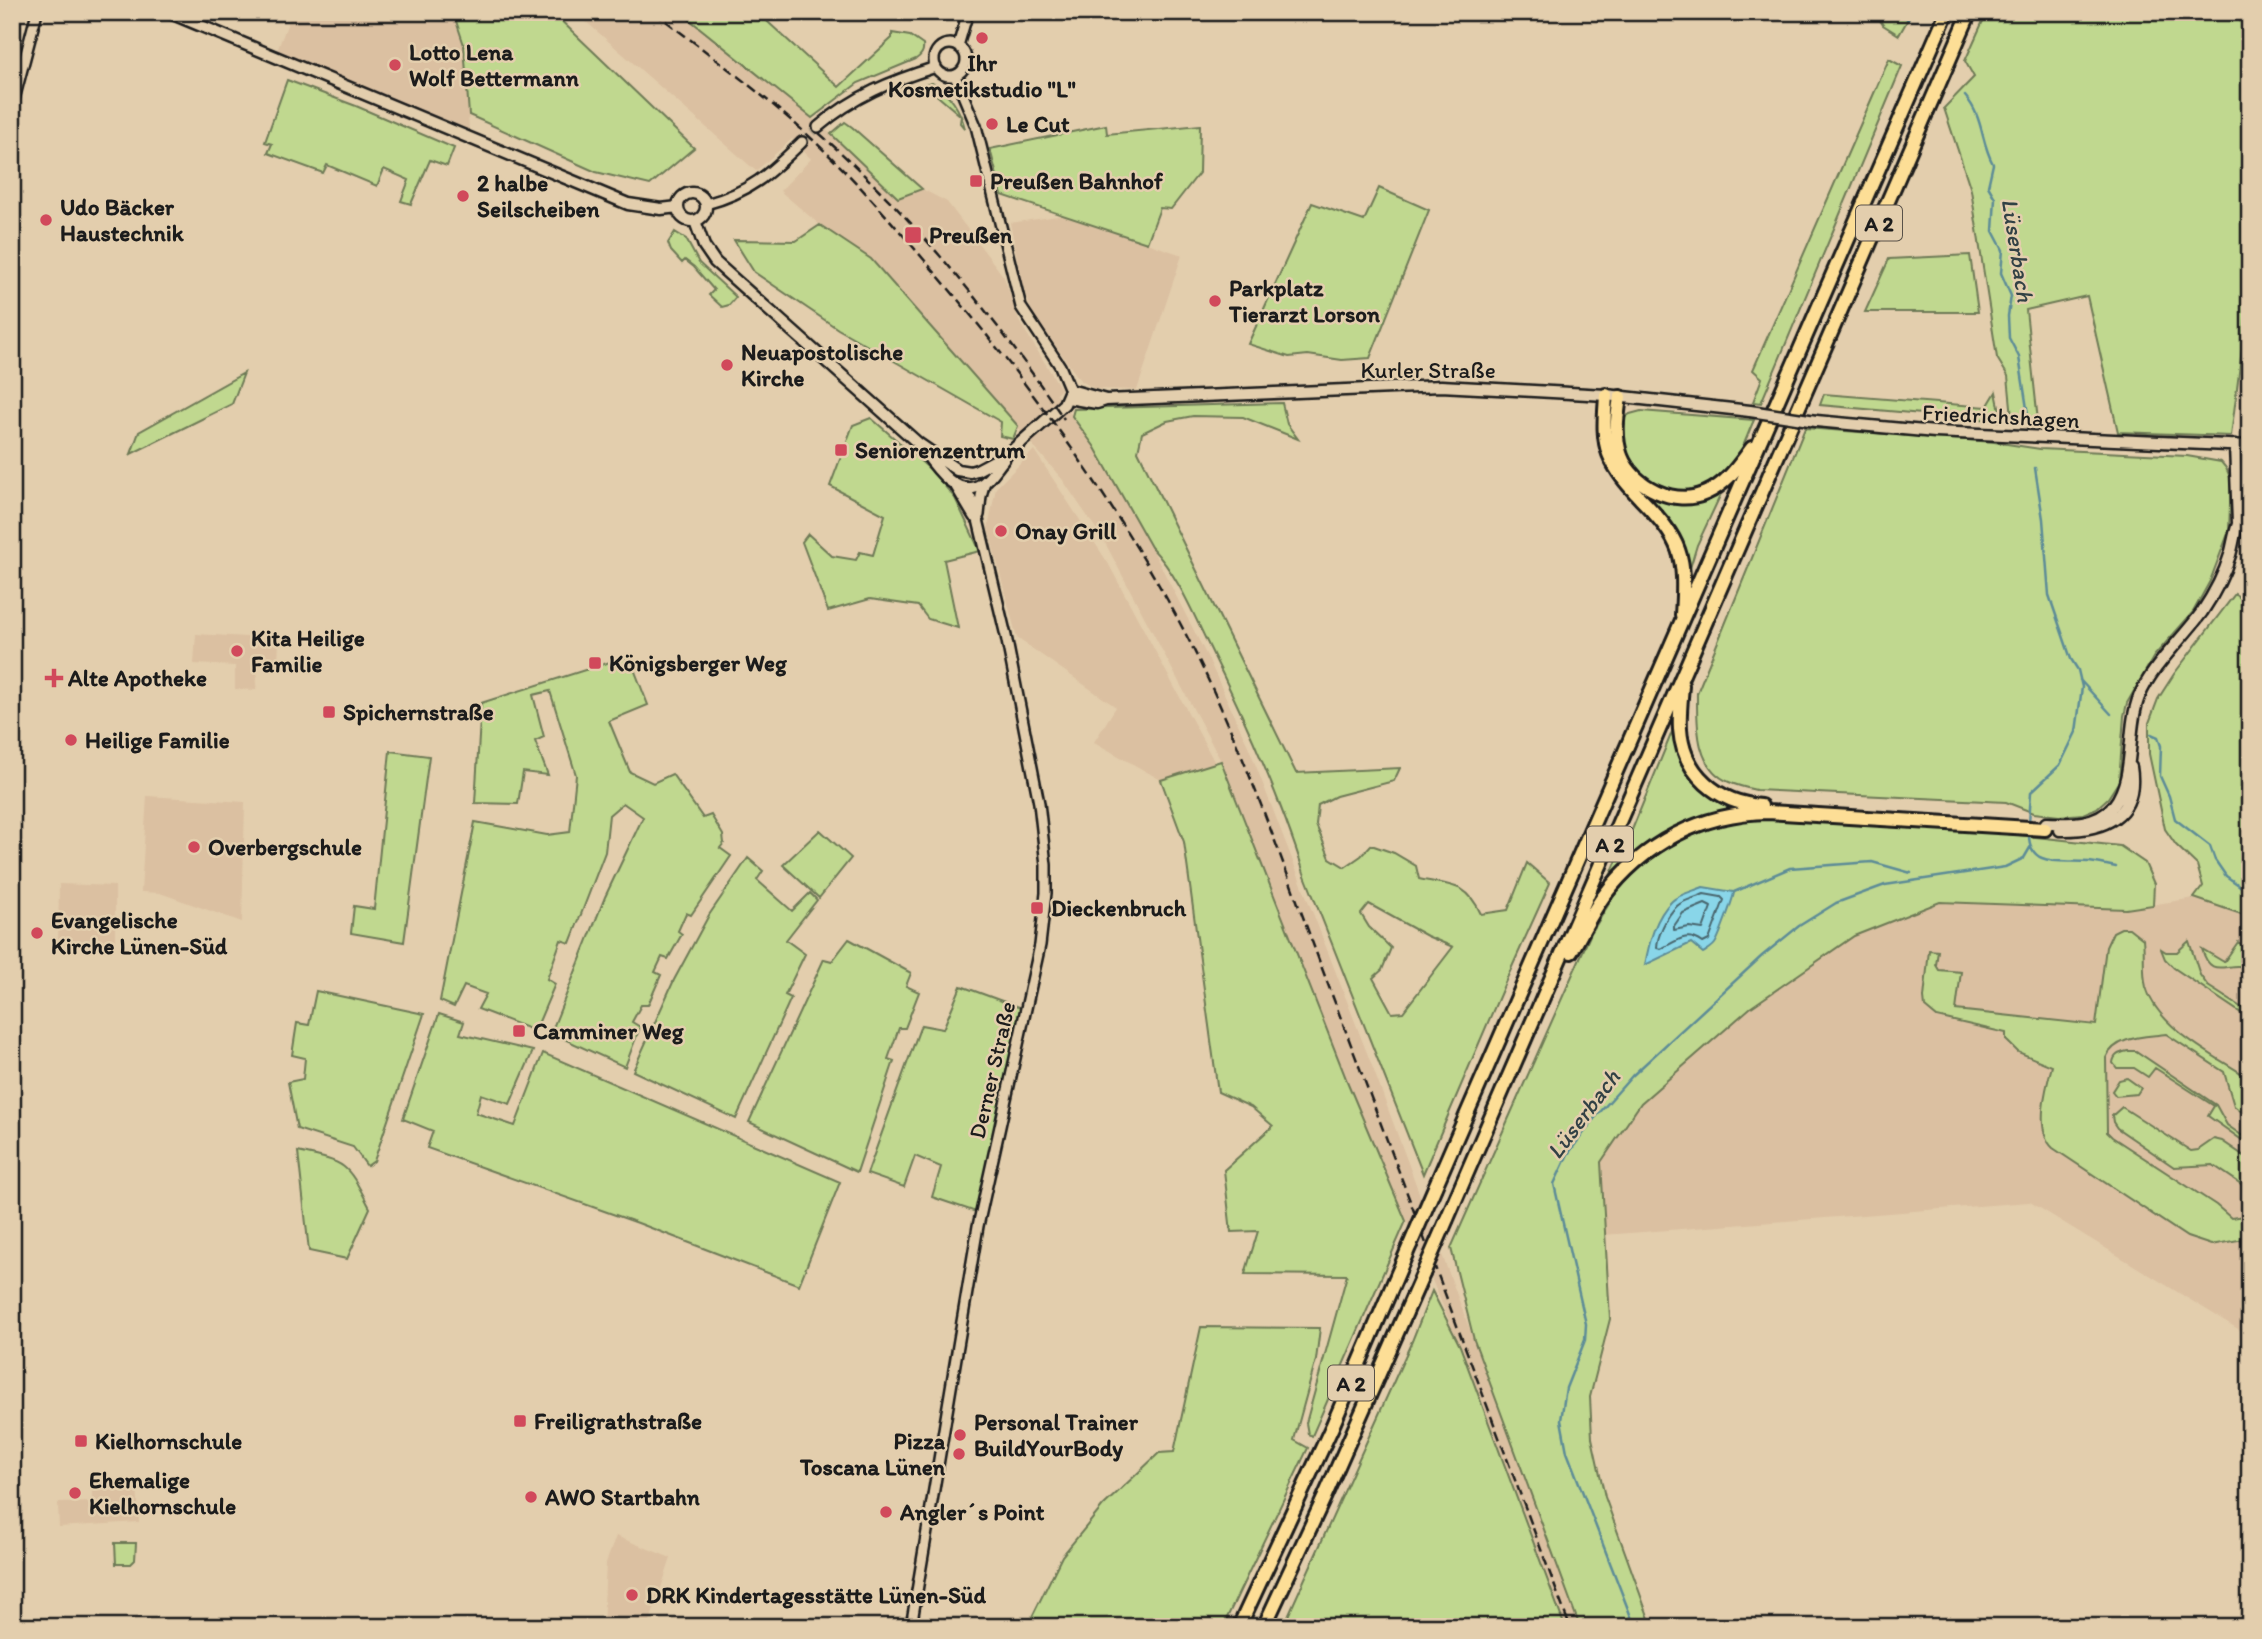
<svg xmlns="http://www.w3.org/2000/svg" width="2262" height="1639" font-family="Itim,sans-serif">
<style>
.built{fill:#dbc0a1}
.green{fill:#c0d88f;stroke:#6e7a56;stroke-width:2;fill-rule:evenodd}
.water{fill:#89d6e9;stroke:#5d8c97;stroke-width:2}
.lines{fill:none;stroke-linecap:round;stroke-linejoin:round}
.shore{stroke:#48666e;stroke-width:2}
.stream{stroke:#5d8c97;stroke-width:2.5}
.tertiary-tunnel{stroke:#bbaa90;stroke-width:9;stroke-dasharray:9 4.5;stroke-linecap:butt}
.tertiary-casing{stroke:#1c1c1c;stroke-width:14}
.secondary-casing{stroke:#1c1c1c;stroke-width:15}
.motorway-casing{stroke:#1c1c1c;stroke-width:18}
.tertiary{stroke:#e3cead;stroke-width:9}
.secondary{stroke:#e3cead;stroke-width:10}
.motorway{stroke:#fdde96;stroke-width:12}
.rail{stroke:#1c1c1c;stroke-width:2.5;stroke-dasharray:10 5;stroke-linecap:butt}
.secondary-bridge-casing{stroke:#1c1c1c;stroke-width:15;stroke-linecap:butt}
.motorway-bridge-casing{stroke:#1c1c1c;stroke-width:18;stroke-linecap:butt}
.secondary-bridge{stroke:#e3cead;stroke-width:10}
.motorway-bridge{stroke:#fdde96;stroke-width:12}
.poi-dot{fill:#d1495b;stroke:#e3cead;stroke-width:2.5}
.labels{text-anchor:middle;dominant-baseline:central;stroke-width:5;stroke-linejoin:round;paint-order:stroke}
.shield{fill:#e3cead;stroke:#585148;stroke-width:2}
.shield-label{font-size:21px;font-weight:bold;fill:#1c1c1c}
.poi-label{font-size:23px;font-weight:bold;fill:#1c1c1c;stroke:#e3cead;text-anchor:start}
.street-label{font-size:23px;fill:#1c1c1c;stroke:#e3cead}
.water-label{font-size:24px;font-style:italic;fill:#324145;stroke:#e3cead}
</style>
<rect width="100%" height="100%" fill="#e3cead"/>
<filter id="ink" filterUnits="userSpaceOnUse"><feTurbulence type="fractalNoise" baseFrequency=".0143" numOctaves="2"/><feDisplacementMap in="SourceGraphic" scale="14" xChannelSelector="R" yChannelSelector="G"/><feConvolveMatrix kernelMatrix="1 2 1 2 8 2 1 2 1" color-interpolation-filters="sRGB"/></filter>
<g filter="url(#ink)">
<path class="built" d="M 292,12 L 453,12 L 464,45 L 469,130 L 277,51 Z
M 575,12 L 680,12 L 812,118 L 850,150 L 898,198 L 922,189 L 947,202 L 1004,277 L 1019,321 L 1061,389 L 1056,394 L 1094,446 L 1151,547 L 1208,658 L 1249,748 L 1374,1071 L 1580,1627 L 1564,1627 L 1460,1346 L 1347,1081 L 1221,761 L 1103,539 L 1062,479 L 871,259 L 820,225 L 780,191 L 811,159 L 792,139 L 756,171 Z
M 1065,215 L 1182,255 L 1137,390 L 1095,389 L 1080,380 L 1032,313 L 1022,283 L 1010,223 Z
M 1034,450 L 1108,563 L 1215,763 L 1161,780 L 1094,742 L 1116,707 L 1017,638 L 988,528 L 996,488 Z
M 196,634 L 279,639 L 278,664 L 258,664 L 256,690 L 235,689 L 235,666 L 194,664 Z
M 147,796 L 245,802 L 242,922 L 160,893 L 141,892 Z
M 59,884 L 115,886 L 115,944 L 58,946 Z
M 2194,898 L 2250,917 L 2250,1330 L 2243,1332 L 2030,1202 L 1604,1235 L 1601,1162 L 1640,1103 L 1750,1008 L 1854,936 L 1940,902 L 2126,909 Z
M 128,1480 L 129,1482 L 137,1482 L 139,1522 L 59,1527 L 58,1503 L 92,1502 L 92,1483 Z
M 616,1536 L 671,1558 L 648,1627 L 603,1627 L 606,1563 Z"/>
<path class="green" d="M 453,12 L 552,12 L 694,148 L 650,185 L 596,172 L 469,115 L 464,45 Z
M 680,12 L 757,12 L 839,87 L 892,38 L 892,33 L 910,36 L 923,45 C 924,51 921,56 916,59 L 858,83 L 812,118 Z
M 1875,12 L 1912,12 L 1899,35 L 1883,25 Z
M 1987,12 L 2250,12 L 2250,285 L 2231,436 L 2118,432 L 2087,296 L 2026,310 L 2038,421 L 2012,417 L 2008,376 L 1997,358 L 1971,190 L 1944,108 L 1974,77 L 1965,61 Z
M 1889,59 L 1902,66 L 1761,403 L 1753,402 L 1762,378 L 1753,370 Z
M 287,80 L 356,106 L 454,148 L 447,166 L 430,160 L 411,204 L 401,201 L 409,180 L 384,169 L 377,186 L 327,165 L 323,173 L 268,153 L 272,144 L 265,142 Z
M 932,83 C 949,91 961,111 965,129 L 960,123 L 961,116 L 926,86 L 923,92 L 917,89 L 899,91 Z
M 845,122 L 852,127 L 922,189 L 898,198 L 831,134 Z
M 1106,125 L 1107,134 L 1200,125 L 1199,173 L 1171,209 L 1160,208 L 1147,243 L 1002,195 L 990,149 Z
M 1379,188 L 1429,210 L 1370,358 L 1342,360 L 1308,355 L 1289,357 L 1248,344 L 1312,203 L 1364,221 Z
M 820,225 L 871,259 L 1018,426 L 1013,439 L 1000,436 L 1001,422 L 838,329 L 754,272 L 734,240 L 796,241 Z
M 675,232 L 686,239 L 699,263 L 736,297 L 729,305 L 722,307 L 709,295 L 714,290 L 694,267 L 685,260 L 682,263 L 671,251 L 668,243 Z
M 1970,255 L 1978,312 L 1865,312 L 1889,259 Z
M 244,373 L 232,404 L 131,454 L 139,432 Z
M 1996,392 L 2002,421 L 1820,405 L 1824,394 L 1987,407 Z
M 1282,403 L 1287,424 L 1298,439 L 1243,417 L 1193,416 L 1167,421 L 1142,433 L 1138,451 L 1296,773 L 1400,768 L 1394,781 L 1336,796 L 1318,805 L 1316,825 L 1330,858 L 1345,867 L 1361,856 L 1371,845 L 1394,853 L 1416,866 L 1419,879 C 1450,886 1466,881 1481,914 L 1508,910 L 1527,863 L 1550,883 L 1507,978 L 1423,1174 L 1304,873 C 1279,794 1245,719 1208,644 C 1192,611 1177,574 1151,547 L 1094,446 L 1072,416 L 1074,409 ZM 1369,904 L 1427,936 L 1453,947 L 1403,1012 L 1392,1013 L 1373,978 L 1382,970 L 1391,948 L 1369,927 L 1361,914 Z
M 1641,411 L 1754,420 C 1746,437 1740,459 1727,473 C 1720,481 1709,485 1699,488 C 1652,501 1620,465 1621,420 L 1630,414 Z
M 1610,415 L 1612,415 C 1606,459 1635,501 1683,501 C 1695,501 1709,492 1720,496 L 1697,545 L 1688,575 C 1681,511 1635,506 1614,458 C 1607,444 1609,429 1610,415 Z
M 871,418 L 932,471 L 955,498 L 980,551 L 944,560 L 958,628 L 928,619 L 918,606 L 870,599 L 828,611 L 802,542 L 808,534 L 832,556 L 856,560 L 860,552 L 873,555 L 885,515 L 830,486 L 853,425 Z
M 1805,428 L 1994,442 L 2040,449 L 2187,456 L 2221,462 L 2226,468 L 2231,479 L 2229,531 L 2210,581 L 2193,612 L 2154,656 L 2127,703 L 2124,716 L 2119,781 L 2108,798 L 2097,808 L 2083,814 L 2059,816 L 2034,813 L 2006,802 L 1756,790 C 1747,788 1738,786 1729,782 C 1695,768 1697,724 1697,693 Z
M 2235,594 L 2250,605 L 2250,917 L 2194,898 L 2203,886 L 2197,865 L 2176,845 L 2165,829 L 2149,754 L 2149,723 L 2158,699 L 2174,674 Z
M 629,656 L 648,705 L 609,721 L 630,772 L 653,783 L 672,774 L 703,818 L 711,815 L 723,835 L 724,843 L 720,848 L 731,856 L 691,915 L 686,913 L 678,931 L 682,934 L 668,959 L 662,957 L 655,972 L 661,975 L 648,1005 L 641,1005 L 632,1022 L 640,1027 L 625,1067 L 551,1033 L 605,897 L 643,817 L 623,803 L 609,815 L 605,852 L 570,943 L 561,940 L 547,979 L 555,984 L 535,1031 L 478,1009 L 486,994 L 464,986 L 454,1007 L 440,1001 L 475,822 L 547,835 L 570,832 L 576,775 L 550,691 L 533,695 L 544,737 L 535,741 L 548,775 L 523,772 L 518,804 L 475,803 L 481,703 Z
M 1674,727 L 1681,756 L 1739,808 L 1695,820 L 1607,883 L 1630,830 L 1632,830 Z
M 390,751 L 429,756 L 404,942 L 351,933 L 354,906 L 374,909 Z
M 1221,761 L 1347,1081 L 1406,1221 L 1312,1436 L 1308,1434 L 1306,1423 L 1347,1275 L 1245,1274 L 1258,1231 L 1231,1232 L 1224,1170 L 1273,1126 L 1251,1107 L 1218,1092 L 1184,842 L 1161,780 Z
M 1774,819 L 1990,832 L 2120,846 L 2145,863 L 2154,884 L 2153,905 L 2126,909 L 1940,902 L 1854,936 L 1750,1008 L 1641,1103 L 1601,1162 L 1610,1319 L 1590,1397 L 1592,1438 L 1605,1497 L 1652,1627 L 1580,1627 L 1474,1340 L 1451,1248 L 1591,933 C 1599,921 1606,908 1614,896 C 1643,858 1689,830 1736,822 C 1749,820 1762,820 1774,819 Z
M 820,830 L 851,858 L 819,898 L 783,865 Z
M 748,858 L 763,871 L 757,880 L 792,911 L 810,893 L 817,900 L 786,940 L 805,954 L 785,995 L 791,998 L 736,1119 L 633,1071 L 674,980 L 709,915 Z
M 2121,928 L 2129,928 L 2143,939 C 2145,955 2142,971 2146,987 C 2158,1029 2216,1056 2250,1079 L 2250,1118 L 2234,1106 L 2224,1072 L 2166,1034 C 2145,1037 2115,1036 2106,1058 L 2107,1132 L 2112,1137 L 2216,1205 L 2231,1218 L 2250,1215 L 2250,1238 L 2211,1245 L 2187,1237 L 2053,1148 C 2034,1131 2046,1087 2052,1066 L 2018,1052 L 2006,1040 L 2006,1033 L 1937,1017 L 1925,1007 L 1924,998 L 1929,950 L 1938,951 L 1936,965 L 1939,970 L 1961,972 L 1956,1010 L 2096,1025 L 2106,947 L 2113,932 Z
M 849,939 L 911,973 L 906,986 L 919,992 L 905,1028 L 899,1028 L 888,1059 L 894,1061 L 857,1172 L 749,1122 L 824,959 L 832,961 Z
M 2189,941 L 2200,975 L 2208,986 L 2250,1013 L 2250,1019 L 2174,968 L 2165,959 L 2161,949 L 2166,952 L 2177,952 Z
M 2238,942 L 2250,950 L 2250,969 C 2228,958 2212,983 2202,949 L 2224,962 Z
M 961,986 L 1021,1008 L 976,1212 L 932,1197 L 941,1167 L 915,1156 L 904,1187 L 867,1174 L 921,1025 L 943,1029 Z
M 316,991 L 424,1014 L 374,1161 L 367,1166 L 353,1147 L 297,1129 L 288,1082 L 303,1079 L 305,1058 L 292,1055 L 297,1023 L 309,1025 Z
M 439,1014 L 464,1022 L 460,1034 L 533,1051 L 510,1104 L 481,1094 L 476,1113 L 515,1126 L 543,1053 L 840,1182 L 799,1285 L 638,1223 L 427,1148 L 433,1131 L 403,1119 Z
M 2128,1051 L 2136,1051 L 2216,1105 L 2227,1125 L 2244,1137 L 2242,1140 L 2208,1116 L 2214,1106 L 2155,1068 L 2148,1077 L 2134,1068 L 2117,1068 L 2113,1063 C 2114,1054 2120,1053 2128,1051 Z
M 2127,1078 L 2141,1088 L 2137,1094 L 2116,1096 L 2112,1091 L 2119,1080 Z
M 2122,1107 L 2191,1151 L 2198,1150 L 2214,1139 L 2222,1141 L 2250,1160 L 2250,1190 L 2213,1165 L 2174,1167 L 2117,1128 L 2113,1122 L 2112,1116 Z
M 298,1152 C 348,1163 346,1162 370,1208 L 347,1259 L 309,1251 Z
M 1432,1291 L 1460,1346 L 1565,1627 L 1283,1627 L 1412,1341 Z
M 1201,1327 L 1320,1328 L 1316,1360 L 1294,1440 L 1308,1448 L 1226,1620 L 1220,1627 L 1027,1627 L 1062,1556 L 1103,1506 L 1159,1453 L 1174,1452 Z
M 115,1543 L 136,1543 L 135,1560 L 131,1564 L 116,1564 Z"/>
<path class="water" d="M 1703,887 L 1734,892 C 1734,897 1719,937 1716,942 C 1714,947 1707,950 1703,953 L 1691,943 L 1645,965 C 1649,943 1655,917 1672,901 C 1679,894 1694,891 1703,887 Z"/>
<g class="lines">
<path class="shore" d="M 1704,894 L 1721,897 L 1724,900 L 1709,940 L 1703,943 C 1687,931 1678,940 1661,949 L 1657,948 C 1657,936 1667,915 1677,906 C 1683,900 1696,898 1704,894 Z
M 1705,904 L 1711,907 L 1703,929 L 1689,927 L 1674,930 L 1674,926 L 1683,913 Z"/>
<path class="stream" d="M 1901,12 L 1908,20
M 1965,96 C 1984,118 1980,140 1993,164 L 1988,186 L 1995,198 L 1993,231 L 2003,250 L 2001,273 L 2011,296 L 2008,316 L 2009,338 L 2019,357 L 2028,415
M 2080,680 L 2111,714
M 2151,734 L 2158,737 L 2161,746 L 2160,776 L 2169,796 L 2175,819 L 2210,846 L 2215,860 L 2226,876 L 2250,893
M 2029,823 L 2031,792 L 2060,765 L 2076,732 L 2082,687 L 2078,670 L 2071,659 L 2049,595 L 2043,519 L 2035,468
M 2029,833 C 2028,870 2065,859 2089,862 C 2098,863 2107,865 2116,867
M 1734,892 L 1790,868 L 1872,862 L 1911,873
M 1635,1627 L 1567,1452 L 1561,1420 L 1566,1388 L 1585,1340 L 1586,1324 L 1554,1184 L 1568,1154 L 1594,1119 L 1632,1076 L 1762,956 L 1799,926 L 1836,903 L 1885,885 L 2005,867 L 2024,858 L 2031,846"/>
<path class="tertiary-tunnel" d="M 802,142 L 818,127"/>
<g class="tertiary-casing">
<path id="tertiary" d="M934 60a16 16 0 1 1 32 0a16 16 0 1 1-32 0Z
M 958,46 L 968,12
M 955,76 L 976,126 L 1021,307 L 1060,366 L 1070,390
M 12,107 L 37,12
M 818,127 C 854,96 891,81 936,67
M 706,204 C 751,192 770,173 802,142
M 955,485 L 974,517
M 979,515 L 981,496 L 985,481
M 911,1627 L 978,1226 L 1040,945 L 1046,893 L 1046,865 L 1039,803 L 1006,636 L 975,507 L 965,487"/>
</g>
<g class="secondary-casing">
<path id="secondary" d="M 168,12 L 628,204 L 661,209 L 678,207
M678 207a14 14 0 1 1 28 0a14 14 0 1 1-28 0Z
M 695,221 L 704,246 L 715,262 L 919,444 L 957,470 L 970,472 L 977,470 L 1009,453 L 1064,404 L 1070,390 L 1106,400
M 1068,398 L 1097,403 L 1106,400 L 1441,386 L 1606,395 L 1750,411
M 1816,421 L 1935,432 L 2250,446
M 2235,445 L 2238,523
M 922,448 C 934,465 957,501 982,484 C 991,478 997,467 1004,459
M 2046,823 C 2070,824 2097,825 2114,805 C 2136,777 2126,730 2139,697 C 2153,664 2182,640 2202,612 C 2214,594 2224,575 2230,555 C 2233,545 2234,534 2238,524 C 2240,519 2243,515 2245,510 C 2250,490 2247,466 2248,446
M 2060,830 C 2102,831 2139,818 2131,767"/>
</g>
<g class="motorway-casing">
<path id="motorway" d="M 1606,395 C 1605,415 1602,435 1609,454 C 1616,472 1628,485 1640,498 C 1682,541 1686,555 1682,615
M 1620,397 C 1617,417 1614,436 1621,456 C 1633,487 1675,507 1706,493 C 1727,484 1739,465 1752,448
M 1682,685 C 1681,699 1679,715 1680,729 C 1683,774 1718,803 1761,806
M 1571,952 C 1581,934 1591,914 1603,897 C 1643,843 1702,813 1768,812 L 2045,829
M 1435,1187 L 1947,12
M 1447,1219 L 1970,12
M 1239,1627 L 1332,1427 L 1410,1245
M 1264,1627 L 1324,1498 L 1423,1274"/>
</g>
<use href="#tertiary" class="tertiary"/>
<use href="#secondary" class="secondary"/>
<use href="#motorway" class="motorway"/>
<path class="rail" d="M 654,12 C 717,60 781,107 837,163 C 871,197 901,233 932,269 C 1021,373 1101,482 1168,601 C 1236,723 1280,857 1329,987 C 1410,1200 1490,1413 1570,1627
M 819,133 C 914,217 993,314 1064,419"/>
<g class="secondary-bridge-casing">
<path id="secondary-bridge" d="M 1750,411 L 1816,421"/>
</g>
<g class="motorway-bridge-casing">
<path id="motorway-bridge" d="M 1410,1245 L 1435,1187
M 1423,1274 L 1447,1219"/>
</g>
<use href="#secondary-bridge" class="secondary-bridge"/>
<use href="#motorway-bridge" class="motorway-bridge"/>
</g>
</g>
<g class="poi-dot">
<circle cx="982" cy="38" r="7"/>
<circle cx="395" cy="65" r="7"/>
<circle cx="992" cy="124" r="7"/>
<rect x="969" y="174" width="14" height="14" rx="3.5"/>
<circle cx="463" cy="196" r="7"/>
<circle cx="46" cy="220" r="7"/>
<rect x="904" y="226" width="18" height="18" rx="3.5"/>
<circle cx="1215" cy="301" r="7"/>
<circle cx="727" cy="365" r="7"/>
<rect x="834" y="443" width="14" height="14" rx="3.5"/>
<circle cx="1001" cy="531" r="7"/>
<circle cx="237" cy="651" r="7"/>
<rect x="588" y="656" width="14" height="14" rx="3.5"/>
<path d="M50.5 667.5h7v7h7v7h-7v7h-7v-7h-7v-7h7z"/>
<rect x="322" y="705" width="14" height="14" rx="3.5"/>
<circle cx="71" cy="740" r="7"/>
<circle cx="194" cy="847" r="7"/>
<rect x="1030" y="901" width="14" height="14" rx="3.5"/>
<circle cx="37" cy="933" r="7"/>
<rect x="512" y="1024" width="14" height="14" rx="3.5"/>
<rect x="513" y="1414" width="14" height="14" rx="3.5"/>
<circle cx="960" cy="1435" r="7"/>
<rect x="74" y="1434" width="14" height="14" rx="3.5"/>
<circle cx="959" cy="1454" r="7"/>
<circle cx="75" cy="1493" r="7"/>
<circle cx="531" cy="1497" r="7"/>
<circle cx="886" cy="1512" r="7"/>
<circle cx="632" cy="1595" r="7"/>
</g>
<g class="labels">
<g class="shield">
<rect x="1856" y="205.5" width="46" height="35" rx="5"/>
<rect x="1587" y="826.5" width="46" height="35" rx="5"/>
<rect x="1328" y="1365.5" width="46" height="35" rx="5"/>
</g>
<g class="shield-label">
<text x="1879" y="223">A 2</text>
<text x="1610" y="844">A 2</text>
<text x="1351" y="1383">A 2</text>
</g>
<g class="poi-label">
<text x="409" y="52">Lotto Lena<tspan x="409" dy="26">Wolf Bettermann</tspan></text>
<text x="982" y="63" text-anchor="middle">Ihr<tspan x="982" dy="26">Kosmetikstudio "L"</tspan></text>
<text x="1006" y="124">Le Cut</text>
<text x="990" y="181">Preußen Bahnhof</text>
<text x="477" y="183">2 halbe<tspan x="477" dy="26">Seilscheiben</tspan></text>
<text x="60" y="207">Udo Bäcker<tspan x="60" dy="26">Haustechnik</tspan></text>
<text x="929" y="235">Preußen</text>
<text x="1229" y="288">Parkplatz<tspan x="1229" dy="26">Tierarzt Lorson</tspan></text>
<text x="741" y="352">Neuapostolische<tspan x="741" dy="26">Kirche</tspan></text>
<text x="855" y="450">Seniorenzentrum</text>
<text x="1015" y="531">Onay Grill</text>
<text x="251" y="638">Kita Heilige<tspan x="251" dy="26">Familie</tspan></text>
<text x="609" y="663">Königsberger Weg</text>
<text x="68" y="678">Alte Apotheke</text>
<text x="343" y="712">Spichernstraße</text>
<text x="85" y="740">Heilige Familie</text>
<text x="208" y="847">Overbergschule</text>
<text x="1051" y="908">Dieckenbruch</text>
<text x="51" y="920">Evangelische<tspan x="51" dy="26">Kirche Lünen-Süd</tspan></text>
<text x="533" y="1031">Camminer Weg</text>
<text x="534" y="1421">Freiligrathstraße</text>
<text x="974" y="1422">Personal Trainer<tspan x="974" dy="26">BuildYourBody</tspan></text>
<text x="95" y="1441">Kielhornschule</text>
<text x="945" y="1441" text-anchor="end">Pizza<tspan x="945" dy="26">Toscana Lünen</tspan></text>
<text x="89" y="1480">Ehemalige<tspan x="89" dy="26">Kielhornschule</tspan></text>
<text x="545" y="1497">AWO Startbahn</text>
<text x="900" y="1512">Angler´s Point</text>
<text x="646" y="1595">DRK Kindertagesstätte Lünen-Süd</text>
</g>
<g class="street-label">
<text x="1428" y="370">Kurler Straße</text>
<text transform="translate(2001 416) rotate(3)">Friedrichshagen</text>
<text transform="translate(992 1070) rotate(-77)">Derner Straße</text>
</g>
<g class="water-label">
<text transform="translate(2018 250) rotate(81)">Lüserbach</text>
<text transform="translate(1583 1114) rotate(-53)">Lüserbach</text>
</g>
</g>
<rect width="2262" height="1639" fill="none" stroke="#e3cead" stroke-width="42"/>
<rect x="21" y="21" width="2220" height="1597" fill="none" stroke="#1c1c1c" stroke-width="2.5" filter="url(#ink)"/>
</svg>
